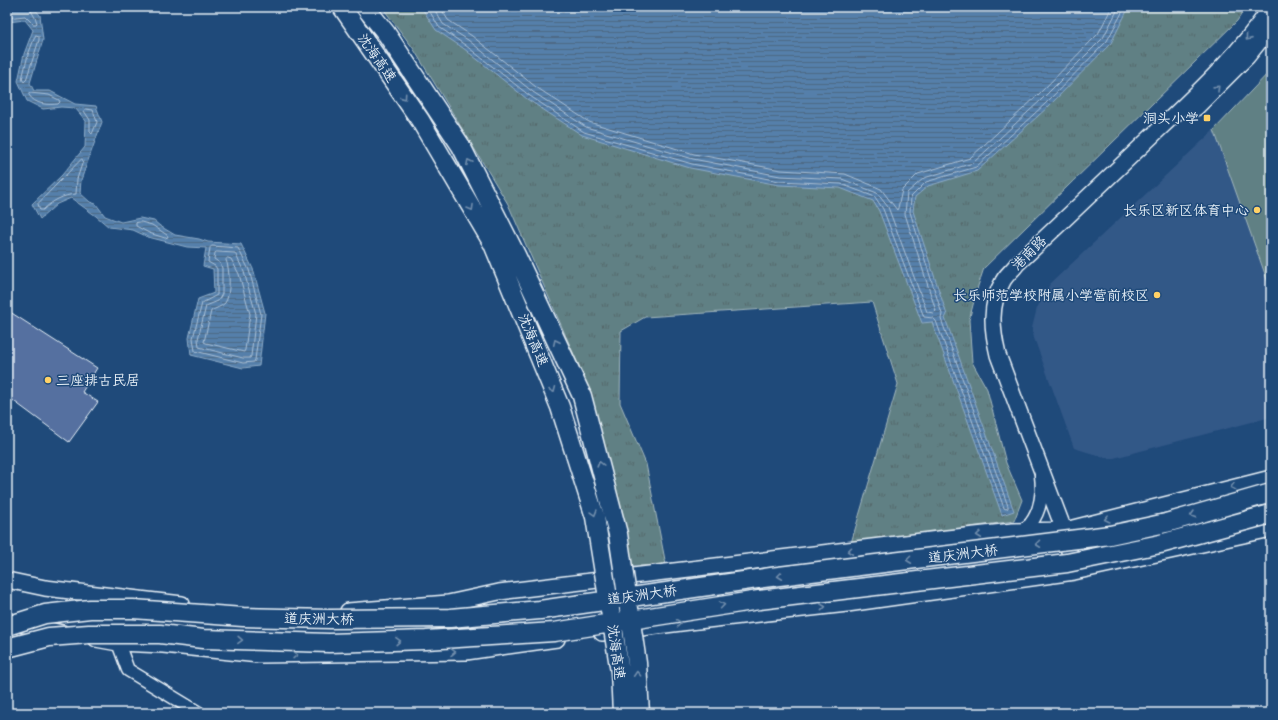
<svg xmlns="http://www.w3.org/2000/svg" width="1278" height="720" font-family="Itim,'LXGW WenKai TC',sans-serif">
<style>
.built{fill:#335887}
.park{fill:url(#park-tufts);stroke:#a4b8be}
.pitch{fill:#608084;stroke:#a4b8be}
.water{fill:url(#water-rules);stroke:#8fadc9}
.lines{fill:none;stroke-linecap:round;stroke-linejoin:round}
.shore{stroke:#adc3d9;stroke-width:1}
.building{fill:#5470a0;stroke:#e8f1f8}
.minor-casing{stroke:#e8f1f8;stroke-width:15}
.major-casing{stroke:#e8f1f8;stroke-width:18}
.minor{stroke:#1f4a7a;stroke-width:12}
.major{stroke:#1f4a7a;stroke-width:15}
.highway-bridge-casing{stroke:#e8f1f8;stroke-width:21;stroke-linecap:butt}
.highway-bridge{stroke:#1f4a7a;stroke-width:18}
.oneway{stroke:#6f8dac}
.poi-dot{fill:#ffd166;stroke:#1f4a7a;stroke-width:1.5}
.labels{text-anchor:middle;dominant-baseline:central;stroke-width:3;stroke-linejoin:round;paint-order:stroke}
.street-label{font-size:14px;fill:#e8f1f8;stroke:#1f4a7a}
.poi-label{font-size:14px;fill:#e8f1f8;stroke:#1f4a7a;text-anchor:end}
</style>
<defs>
<pattern id="park-tufts" width="24" height="20" patternUnits="userSpaceOnUse"><rect width="24" height="20" fill="#608084"/><path d="M3 7l-1-3M5 7V3M7 7l1-3M15 17l-1-3M17 17v-4M19 17l1-3" fill="none" stroke="#54676a"/></pattern>
<pattern id="water-rules" width="6" height="5" patternUnits="userSpaceOnUse"><rect width="6" height="5" fill="#547faa"/><path d="M0 2.5h6" fill="none" stroke="#4e6984"/></pattern>
</defs>
<rect width="100%" height="100%" fill="#1f4a7a"/>
<filter id="ink" filterUnits="userSpaceOnUse"><feTurbulence type="fractalNoise" baseFrequency=".025" numOctaves="2"/><feDisplacementMap in="SourceGraphic" scale="8" xChannelSelector="R" yChannelSelector="G"/><feConvolveMatrix kernelMatrix="1 2 1 2 8 2 1 2 1" color-interpolation-filters="sRGB"/></filter>
<g filter="url(#ink)">
<path class="built" d="M 1214,130 L 1271,291 L 1271,417 L 1110,459 L 1074,448 L 1034,338 L 1032,328 L 1037,308 L 1050,284 Z"/>
<path class="park" d="M 382,7 L 1246,7 L 1237,21 L 984,268 L 978,286 L 969,320 L 972,362 L 987,389 L 1006,463 L 1022,500 L 1014,521 L 851,543 L 898,384 L 872,302 L 645,317 L 621,331 L 620,403 L 646,464 L 666,565 L 631,566 L 579,366 L 508,204 L 413,48 Z"/>
<path class="pitch" d="M 1271,70 L 1271,291 L 1214,130 Z"/>
<path class="water" d="M 7,7 L 33,7 L 40,15 L 43,40 L 30,83 L 34,91 L 50,91 L 75,104 L 96,106 L 102,122 L 81,180 L 80,193 L 90,202 L 96,204 L 105,216 L 121,222 L 140,218 L 154,221 L 160,226 L 175,235 L 199,239 L 208,242 L 241,244 L 253,269 L 265,313 L 259,366 L 243,368 L 191,355 L 189,338 L 198,299 L 214,293 L 213,269 L 203,266 L 206,248 L 187,247 L 148,237 L 133,230 L 109,227 L 96,216 L 71,198 L 57,204 L 40,219 L 32,204 L 62,175 L 85,147 L 86,121 L 75,108 L 61,107 L 43,109 L 27,101 L 18,81 L 24,54 L 33,30 L 25,20 L 8,22 L 7,24 Z
M 421,7 L 1129,7 L 1111,43 L 1048,107 L 977,171 L 928,186 L 915,197 L 913,211 L 947,315 L 945,318 L 1014,511 L 1002,515 L 932,322 L 922,323 L 879,211 L 873,201 L 840,188 L 779,185 L 690,168 L 582,135 L 527,99 L 463,48 L 436,30 Z"/>
<g class="lines">
<path class="shore" d="M 427,7 L 439,27 L 465,45 L 530,96 L 584,132 L 692,164 L 779,181 L 841,184 L 875,197 L 883,209 L 924,317 L 933,318 L 936,321 L 1004,508 L 1006,509 L 1008,508 L 1008,506 L 941,319 L 942,314 L 910,212 L 911,197 L 926,182 L 976,167 L 1045,104 L 1107,41 L 1125,7
M 433,7 L 443,24 L 468,40 L 533,92 L 586,127 L 693,159 L 780,176 L 842,179 L 877,193 L 888,207 L 927,312 L 934,313 L 936,311 L 905,214 L 907,193 L 924,178 L 973,163 L 1041,100 L 1103,38 L 1119,7
M 440,7 L 448,20 L 472,36 L 536,87 L 589,122 L 694,154 L 781,170 L 845,174 L 881,189 L 897,210 L 898,208 L 902,190 L 918,174 L 970,158 L 1037,96 L 1098,34 L 1112,7
M 7,18 L 25,16 L 33,24 L 36,24 L 37,23 C 36,17 31,13 30,7
M 36,35 L 39,36 L 39,40 L 26,80 L 24,82 L 22,79 L 28,55 Z
M 30,93 L 49,95 L 59,100 L 60,102 L 58,104 C 48,105 35,105 29,95 Z
M 86,109 L 93,110 L 97,122 L 92,134 L 90,132 L 90,120 L 84,111 Z
M 82,159 L 83,161 L 77,179 L 76,194 C 63,195 52,201 43,210 L 40,210 L 38,204 Z
M 141,222 L 152,225 L 167,235 L 168,237 L 165,238 L 149,233 L 136,226 L 136,223 Z
M 212,246 L 238,248 L 249,270 L 261,314 L 255,360 L 254,362 L 243,363 L 195,351 L 193,338 L 202,303 L 217,295 L 217,269 L 215,266 L 208,262 L 210,248 Z
M 217,252 L 235,253 L 244,272 L 256,314 L 251,356 L 250,358 L 243,358 L 199,347 L 198,339 L 206,306 L 218,301 L 222,294 L 222,268 L 220,263 L 214,259 L 215,253 Z
M 228,258 L 231,259 L 239,274 L 250,314 L 245,350 L 244,352 L 206,343 L 204,342 L 211,311 C 216,308 221,307 225,303 C 231,295 230,269 226,260 Z"/>
</g>
<path class="building" d="M 7,310 L 97,368 L 82,392 L 98,402 L 69,442 L 7,396 Z"/>
<g class="lines">
<g class="minor-casing">
<path id="minor" d="M 1021,531 C 1025,528 1029,526 1031,523 C 1041,510 1043,491 1041,476
M 118,643 L 128,670 L 199,713"/>
</g>
<g class="major-casing">
<path id="major" d="M 1196,108 L 1247,57 L 1271,27
M 1074,572 L 1064,530 L 998,355 C 992,330 989,305 1003,281 C 1006,275 1013,270 1017,264 C 1062,222 1107,179 1152,136 C 1194,96 1238,56 1271,7
M 7,580 L 45,588 L 182,604
M 348,611 L 448,603 L 499,592 L 947,538 L 1013,531 L 1064,530 L 1073,528 L 1271,478
M 14,623 L 63,633
M 602,633 L 689,622 L 847,604 L 1074,572 L 1271,529
M 96,639 L 118,643 L 163,645 L 259,655 L 466,652 L 557,639"/>
</g>
<use href="#minor" class="minor"/>
<use href="#major" class="major"/>
<g class="highway-bridge-casing">
<path id="highway-bridge" d="M 342,7 L 420,120 L 493,244 L 560,407 L 595,517 L 620,672 L 622,713
M 365,7 L 386,33 L 461,146 L 516,255 L 582,396 L 618,534 L 637,663 L 640,713
M 7,626 L 45,614 L 90,609 L 133,609 L 243,617 L 330,619 L 450,618 L 540,610 L 771,577 L 1110,535 L 1166,523 L 1271,493
M 7,648 L 49,637 L 89,634 L 160,634 L 203,639 L 329,643 L 426,640 L 554,632 L 759,600 L 1067,563 L 1160,544 L 1271,514"/>
</g>
<use href="#highway-bridge" class="highway-bridge"/>
</g>
<defs><path id="oneway-chevron" d="M-2-3.5L2.5 0L-2 3.5" fill="none" stroke-width="1.6" stroke-linecap="round" stroke-linejoin="round"/></defs>
<g class="oneway">
<use href="#oneway-chevron" transform="translate(1248 38) rotate(129)"/>
<use href="#oneway-chevron" transform="translate(1217 88) rotate(-44)"/>
<use href="#oneway-chevron" transform="translate(404 97) rotate(55)"/>
<use href="#oneway-chevron" transform="translate(469 162) rotate(-117)"/>
<use href="#oneway-chevron" transform="translate(471 208) rotate(60)"/>
<use href="#oneway-chevron" transform="translate(556 342) rotate(-115)"/>
<use href="#oneway-chevron" transform="translate(553 390) rotate(67)"/>
<use href="#oneway-chevron" transform="translate(600 464) rotate(-105)"/>
<use href="#oneway-chevron" transform="translate(1233 487) rotate(166)"/>
<use href="#oneway-chevron" transform="translate(594 513) rotate(74)"/>
<use href="#oneway-chevron" transform="translate(1193 515) rotate(164)"/>
<use href="#oneway-chevron" transform="translate(1107 519) rotate(166)"/>
<use href="#oneway-chevron" transform="translate(979 535) rotate(174)"/>
<use href="#oneway-chevron" transform="translate(1038 544) rotate(173)"/>
<use href="#oneway-chevron" transform="translate(850 551) rotate(173)"/>
<use href="#oneway-chevron" transform="translate(909 560) rotate(173)"/>
<use href="#oneway-chevron" transform="translate(780 576) rotate(173)"/>
<use href="#oneway-chevron" transform="translate(722 605) rotate(-9)"/>
<use href="#oneway-chevron" transform="translate(823 607) rotate(-6)"/>
<use href="#oneway-chevron" transform="translate(679 623) rotate(-8)"/>
<use href="#oneway-chevron" transform="translate(240 640) rotate(2)"/>
<use href="#oneway-chevron" transform="translate(398 641) rotate(-2)"/>
<use href="#oneway-chevron" transform="translate(453 652) rotate(-1)"/>
<use href="#oneway-chevron" transform="translate(295 655) rotate(-1)"/>
<use href="#oneway-chevron" transform="translate(637 674) rotate(-93)"/>
</g>
</g>
<g class="poi-dot">
<rect x="1203" y="114" width="8" height="8" rx="2"/>
<circle cx="1257" cy="210" r="4"/>
<circle cx="1157" cy="295" r="4"/>
<circle cx="48" cy="380" r="4"/>
</g>
<g class="labels">
<g class="street-label">
<text transform="translate(377 58) rotate(55)">沈海高速</text>
<text transform="translate(1029 253) rotate(-45)">港南路</text>
<text transform="translate(533 340) rotate(67)">沈海高速</text>
<text transform="translate(963 554) rotate(-7)">道庆洲大桥</text>
<text transform="translate(642 595) rotate(-8)">道庆洲大桥</text>
<text transform="translate(319 619) rotate(1)">道庆洲大桥</text>
<text transform="translate(616 652) rotate(82)">沈海高速</text>
</g>
<g class="poi-label">
<text x="1199" y="118">洞头小学</text>
<text x="1249" y="210">长乐区新区体育中心</text>
<text x="1149" y="295">长乐师范学校附属小学营前校区</text>
<text x="56" y="380" text-anchor="start">三座排古民居</text>
</g>
</g>
<rect width="1278" height="720" fill="none" stroke="#1f4a7a" stroke-width="24"/>
<rect x="12" y="12" width="1254" height="696" fill="none" stroke="#e8f1f8" stroke-width="1.5" filter="url(#ink)"/>
</svg>
